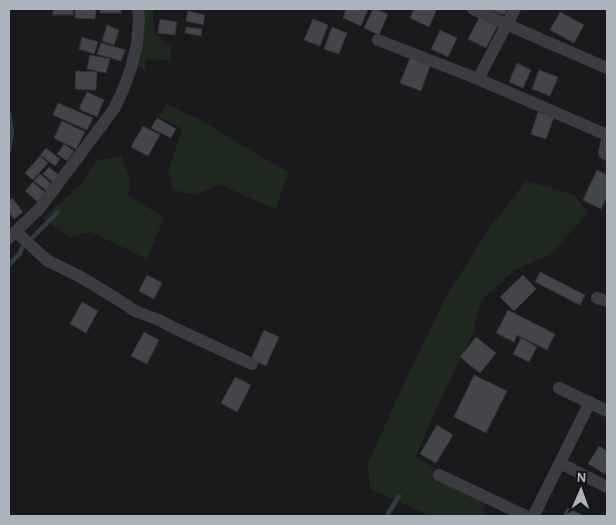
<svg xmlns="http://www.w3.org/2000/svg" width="616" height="525" font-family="'Alegreya Sans',sans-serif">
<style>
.green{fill:#1f281f}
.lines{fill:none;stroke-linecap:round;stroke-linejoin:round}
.stream{stroke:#2e3c42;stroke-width:4.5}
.building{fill:#444549;stroke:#343438}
.street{stroke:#3a3c42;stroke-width:12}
</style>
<rect width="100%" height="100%" fill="#1a1a1c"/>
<path class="green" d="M 143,9 L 153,9 L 153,23 L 156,35 L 172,47 L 169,60 L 147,59 L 145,71 L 138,66 L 142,34 Z
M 167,104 L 199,119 L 289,173 L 275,209 L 219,184 L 195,195 L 173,190 L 168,172 L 182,129 L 159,117 Z
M 122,156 L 130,181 L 128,195 L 164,218 L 147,259 L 91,232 L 69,237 L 43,218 L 80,185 L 96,161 Z
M 526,181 L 573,194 L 588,213 L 551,254 L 515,270 L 481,301 L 472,335 L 438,405 L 416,456 L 455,482 L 487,499 L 481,516 L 431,516 L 370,489 L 368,463 L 410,371 L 447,295 L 489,229 Z"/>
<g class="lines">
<path class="stream" d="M 9,113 L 12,133 L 9,150
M 9,265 L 20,253 L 22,248 L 57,213
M 388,516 L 388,514 L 399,496"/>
</g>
<path class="building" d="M 53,9 L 73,9 L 73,15 L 53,15 Z
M 75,9 L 96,9 L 95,19 L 75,18 Z
M 100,9 L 121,9 L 121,13 L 100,13 Z
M 346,9 L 368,9 L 361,26 L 343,18 Z
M 373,9 L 376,9 L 388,14 L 379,35 L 364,28 Z
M 414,9 L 437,9 L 429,27 L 410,18 Z
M 488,9 L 507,9 L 504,15 Z
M 188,11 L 205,15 L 203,25 L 186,21 Z
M 560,12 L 584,25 L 574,43 L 550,30 Z
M 480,16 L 498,25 L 486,48 L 468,39 Z
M 160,19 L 177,22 L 175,35 L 158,33 Z
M 313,19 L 328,25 L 320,46 L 304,40 Z
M 107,25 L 119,30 L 114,45 L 102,41 Z
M 186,27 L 202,29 L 201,36 L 185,33 Z
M 332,27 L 347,33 L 339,54 L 324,49 Z
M 440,30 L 457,38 L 448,57 L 431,49 Z
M 82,37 L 98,42 L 94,54 L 79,49 Z
M 101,43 L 125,50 L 121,61 L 97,54 Z
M 90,55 L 110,59 L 106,73 L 87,69 Z
M 410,58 L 430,66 L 421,91 L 400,83 Z
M 517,63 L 531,70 L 523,88 L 509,82 Z
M 539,70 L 558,77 L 550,96 L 532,89 Z
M 76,71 L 97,72 L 96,90 L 75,89 Z
M 87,92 L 104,100 L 97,117 L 79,109 Z
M 58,103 L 93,118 L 87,130 L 53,115 Z
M 538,112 L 554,117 L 546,139 L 531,134 Z
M 157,118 L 176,129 L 171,138 L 151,128 Z
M 62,121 L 85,132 L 76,149 L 54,138 Z
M 143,126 L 160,135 L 148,156 L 131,147 Z
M 64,144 L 74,151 L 67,161 L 57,154 Z
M 46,148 L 60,159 L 55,166 L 40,155 Z
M 40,156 L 48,163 L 33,180 L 25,173 Z
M 49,167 L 60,176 L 54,183 L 43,174 Z
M 597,170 L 607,175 L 607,196 L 601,209 L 583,200 Z
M 40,174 L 53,185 L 48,192 L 34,181 Z
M 33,182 L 47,194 L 39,203 L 25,191 Z
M 12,198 L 23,212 L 14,219 L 9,212 L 9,200 Z
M 540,272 L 585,295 L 580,305 L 535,282 Z
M 147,275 L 162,283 L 154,299 L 139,291 Z
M 523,275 L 536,289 L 514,311 L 500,297 Z
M 82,302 L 98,311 L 86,333 L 70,324 Z
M 508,310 L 555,334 L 547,350 L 517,335 L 514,342 L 496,333 Z
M 264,330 L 279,337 L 266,366 L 251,359 Z
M 144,332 L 159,340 L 147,364 L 131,356 Z
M 476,337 L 496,353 L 480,373 L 460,357 Z
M 521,338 L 537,347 L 529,362 L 513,354 Z
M 474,375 L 507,391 L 486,433 L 454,417 Z
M 235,377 L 251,385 L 237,412 L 221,403 Z
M 437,425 L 453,435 L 436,463 L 420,454 Z
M 599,446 L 607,451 L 607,470 L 605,474 L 588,464 Z
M 568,508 L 582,515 L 582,516 L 563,516 Z"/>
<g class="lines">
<path class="street" d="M 473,9 L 506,24 L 607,68
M 378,40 L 478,79 L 515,9
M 478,79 L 607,135
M 607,141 L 604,153 L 607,155
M 16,232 L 48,261 L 79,276 L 117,299 L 135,311 L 159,320 L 174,328 L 252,364
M 9,238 L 40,208 L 114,109 L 123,90 L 131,68 L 137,44 L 139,19 L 138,9
M 597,298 L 607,301
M 559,388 L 607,411
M 560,463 L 607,487
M 439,475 L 526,516
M 535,516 L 535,513 L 590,402"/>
</g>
<rect width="616" height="525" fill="none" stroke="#abb3bd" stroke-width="20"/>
<g transform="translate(581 490) rotate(2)" stroke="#151517" stroke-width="4" paint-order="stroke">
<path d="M0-4L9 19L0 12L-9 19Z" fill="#abb3bd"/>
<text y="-8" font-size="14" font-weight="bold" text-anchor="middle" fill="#abb3bd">N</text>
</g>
</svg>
